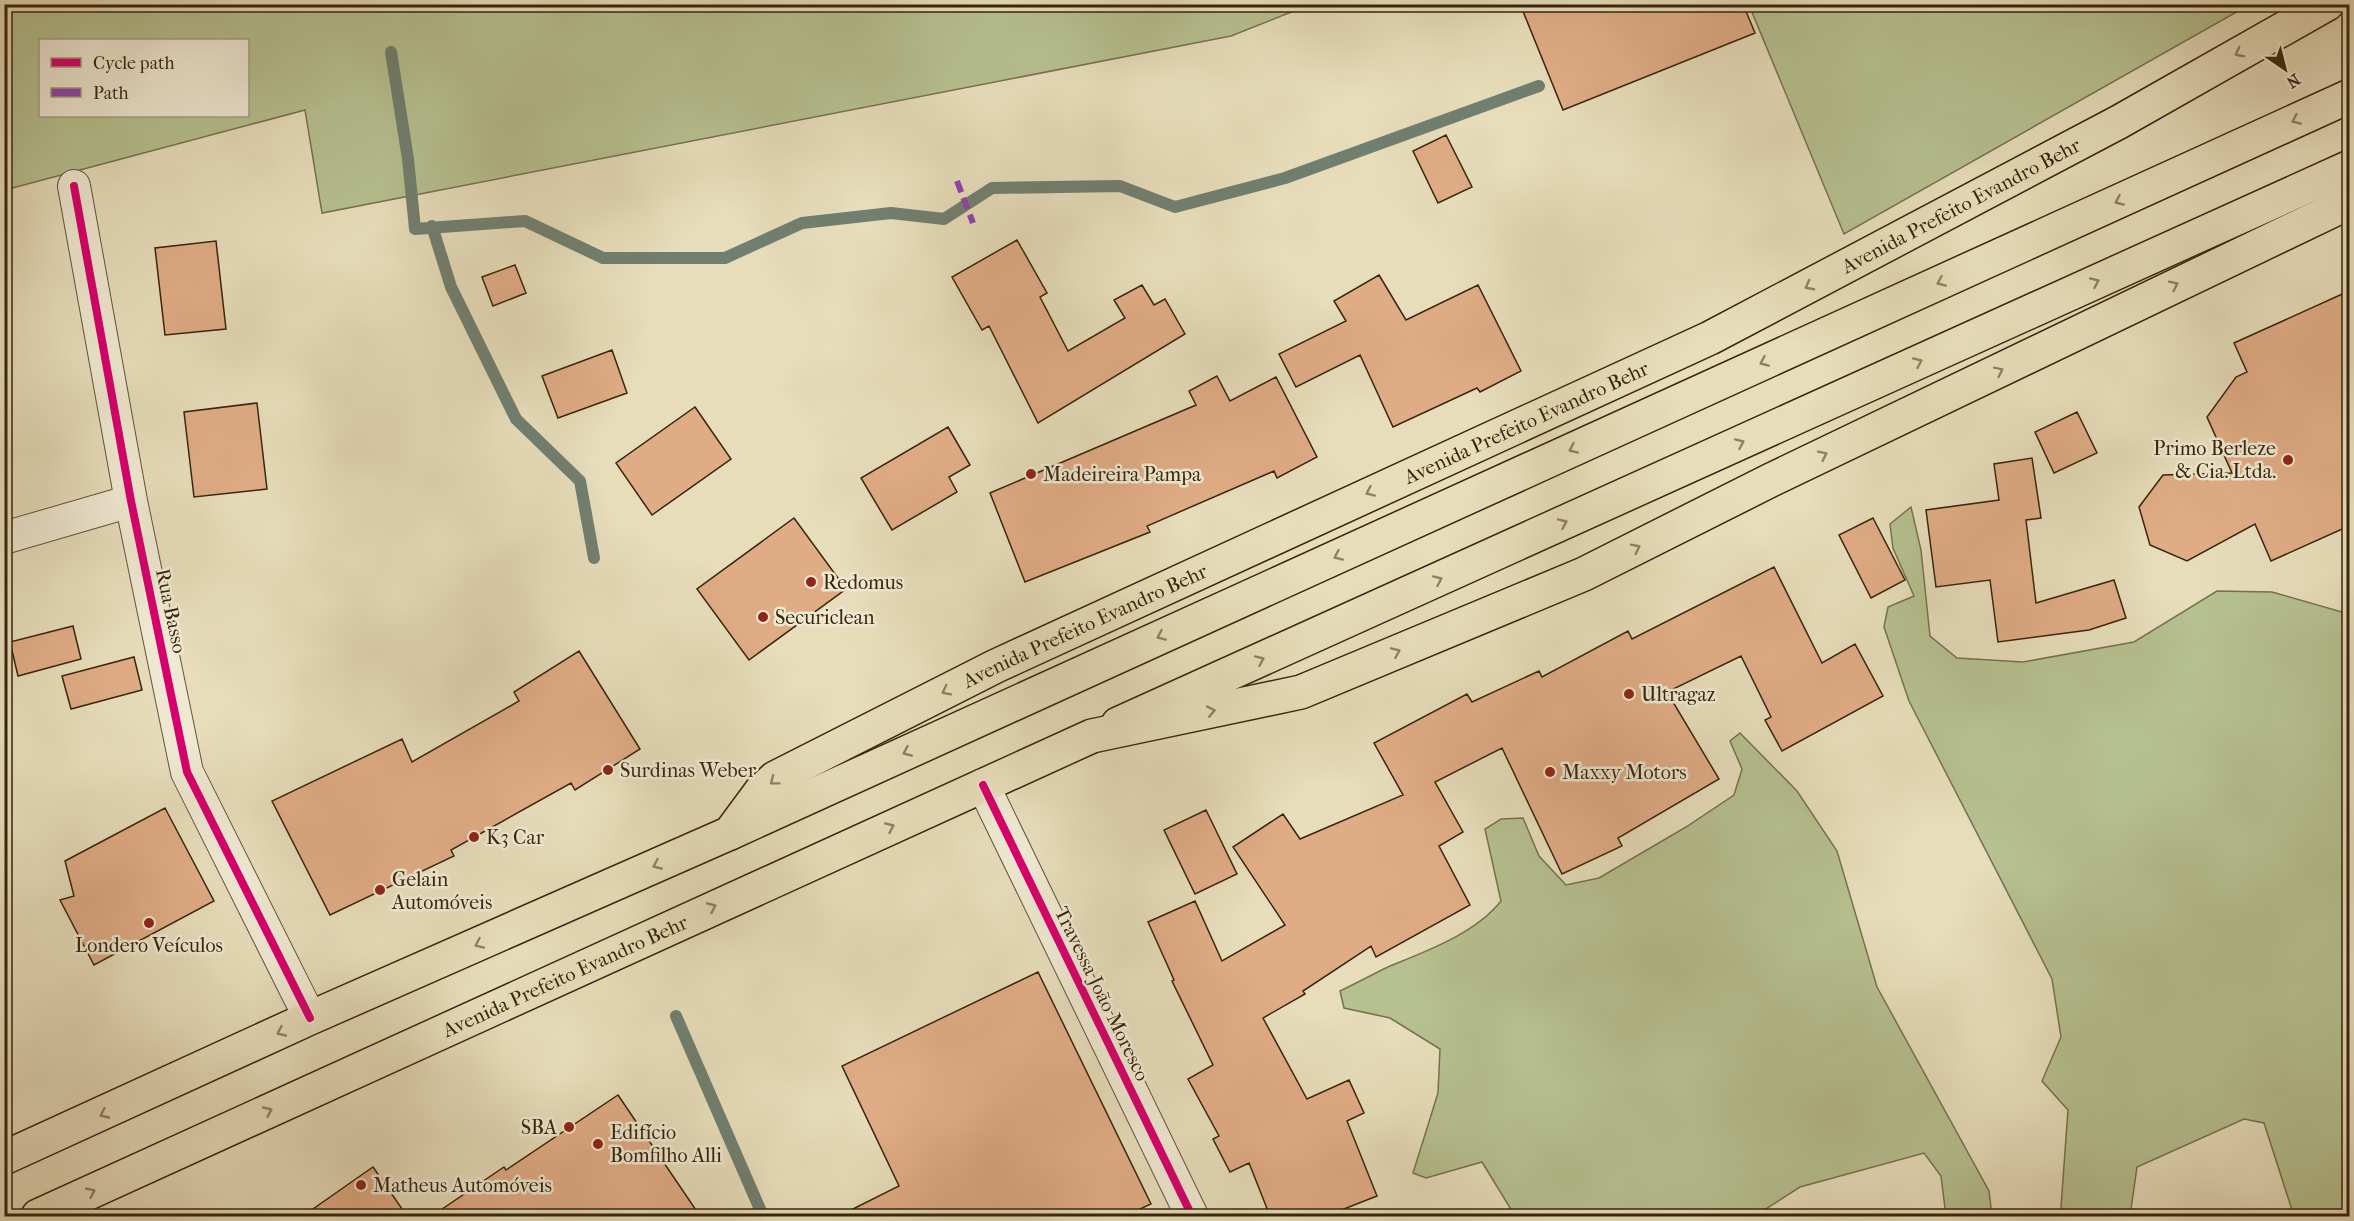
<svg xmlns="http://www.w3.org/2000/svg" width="2354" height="1221" font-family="'IM FELL French Canon',serif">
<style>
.green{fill:#b6c090;stroke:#76724e;stroke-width:1.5;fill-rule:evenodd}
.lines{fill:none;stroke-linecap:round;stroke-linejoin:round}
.stream{stroke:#717f70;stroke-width:12}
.building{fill:#e0ac86;stroke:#37250b;stroke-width:1.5}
.minor-casing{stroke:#635337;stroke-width:34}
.primary-casing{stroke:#37250b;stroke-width:36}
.trunk-casing{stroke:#37250b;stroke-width:36}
.minor{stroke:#efe9d3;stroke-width:32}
.primary{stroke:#e7ddbb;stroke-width:33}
.trunk{stroke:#e7ddbb;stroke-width:33}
.quiet{stroke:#8e44ad;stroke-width:6;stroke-dasharray:12 6;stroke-linecap:butt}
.cycleway-casing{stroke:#efe9d3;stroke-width:11}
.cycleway{stroke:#d6006c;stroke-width:8}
.oneway{stroke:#8f8163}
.poi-dot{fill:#8f2418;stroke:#efe9d3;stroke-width:2}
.labels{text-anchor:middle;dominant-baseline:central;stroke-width:5;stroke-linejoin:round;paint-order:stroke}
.street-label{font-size:20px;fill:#37250b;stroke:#efe9d3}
.poi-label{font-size:20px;fill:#37250b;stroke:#efe9d3;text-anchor:start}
</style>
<rect width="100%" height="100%" fill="#e7ddbb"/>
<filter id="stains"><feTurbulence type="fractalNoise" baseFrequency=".00333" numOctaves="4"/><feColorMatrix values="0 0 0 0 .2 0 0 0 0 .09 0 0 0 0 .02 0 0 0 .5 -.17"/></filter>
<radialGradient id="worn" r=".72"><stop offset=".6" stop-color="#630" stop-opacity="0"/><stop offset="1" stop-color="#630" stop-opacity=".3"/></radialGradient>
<path class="green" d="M 5,5 L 1309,5 L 1231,36 L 322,213 L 305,110 L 5,190 ZM 40,40 L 248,40 L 248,116 L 40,116 Z
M 1749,5 L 2249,5 L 1844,234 Z
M 1911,507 L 1921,550 L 1930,636 L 1957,658 L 2023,662 L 2134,642 L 2217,591 L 2272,592 L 2349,614 L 2349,1216 L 2297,1216 L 2293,1213 L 2264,1123 L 2244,1119 L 2137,1167 L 2130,1216 L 2068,1216 L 2061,1207 L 2068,1110 L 2042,1081 L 2061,1037 L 2052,979 L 1909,701 L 1884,627 L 1888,607 L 1914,596 L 1893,548 L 1890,524 Z
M 1740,733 L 1797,791 L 1837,851 L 1877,987 L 1989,1191 L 1992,1216 L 1946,1216 L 1941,1176 L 1924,1153 L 1800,1187 L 1755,1216 L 1515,1216 L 1482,1162 L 1426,1178 L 1413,1173 L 1438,1093 L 1440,1049 L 1390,1018 L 1344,1008 L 1340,991 C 1357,983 1373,974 1390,966 C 1427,951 1476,933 1501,901 L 1485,829 L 1501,819 L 1523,818 L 1539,856 L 1566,885 L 1599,878 L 1686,827 L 1734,795 L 1742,769 L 1730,741 Z"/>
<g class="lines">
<path class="stream" d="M 391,52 L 408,159 L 415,229 L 525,221 L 603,258 L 725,258 L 802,223 L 891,213 L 944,219 L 992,188 L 1120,186 L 1175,207 L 1285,178 L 1539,86
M 432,226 L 451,287 L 516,419 L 580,481 L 594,558
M 676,1016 L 763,1216"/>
</g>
<path class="building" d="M 1520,4 L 1743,4 L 1755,33 L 1563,110 Z
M 1446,135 L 1472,187 L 1438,203 L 1413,151 Z
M 1017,240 L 1047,293 L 1040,297 L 1068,351 L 1125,318 L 1114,300 L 1142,285 L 1154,305 L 1165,299 L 1185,334 L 1038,423 L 989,326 L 982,330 L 952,277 Z
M 216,241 L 226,329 L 165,335 L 155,248 Z
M 515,265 L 526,293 L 493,306 L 482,277 Z
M 1379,275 L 1406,320 L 1478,285 L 1521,371 L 1480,392 L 1477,388 L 1393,427 L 1360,355 L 1296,387 L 1279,354 L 1346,321 L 1334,301 Z
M 2349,291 L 2349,526 L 2271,561 L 2255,524 L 2187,561 L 2150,545 L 2139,507 L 2163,475 L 2232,473 L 2207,417 L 2236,377 L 2247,372 L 2234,343 Z
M 612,350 L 627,393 L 558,418 L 542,376 Z
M 1217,376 L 1230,401 L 1276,377 L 1317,457 L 1277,478 L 1274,471 L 1147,526 L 1150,532 L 1025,582 L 990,493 L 1196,405 L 1189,391 Z
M 257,403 L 267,489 L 194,497 L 184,412 Z
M 695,407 L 731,459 L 652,515 L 616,463 Z
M 2077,412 L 2097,453 L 2054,473 L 2035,432 Z
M 948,427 L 970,465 L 949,477 L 957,492 L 892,530 L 861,478 Z
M 2032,458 L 2041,518 L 2026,520 L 2036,603 L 2114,580 L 2126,618 L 2089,630 L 1998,642 L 1990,580 L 1936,587 L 1926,510 L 1999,500 L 1994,464 Z
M 794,518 L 846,589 L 749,660 L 697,589 Z
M 1873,518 L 1905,580 L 1871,598 L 1839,535 Z
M 1774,567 L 1822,663 L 1855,644 L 1883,696 L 1782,751 L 1765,720 L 1771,717 L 1741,656 L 1667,692 L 1719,779 L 1618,838 L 1622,846 L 1562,874 L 1502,748 L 1435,782 L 1463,832 L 1439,846 L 1470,905 L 1376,957 L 1371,946 L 1303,991 L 1305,994 L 1263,1018 L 1307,1099 L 1349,1080 L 1364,1113 L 1347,1121 L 1377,1196 L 1326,1216 L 1270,1216 L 1249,1163 L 1230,1172 L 1213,1139 L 1219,1136 L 1188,1079 L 1213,1065 L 1172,981 L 1174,980 L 1148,922 L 1195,901 L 1222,961 L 1285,925 L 1233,847 L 1283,814 L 1300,839 L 1403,795 L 1374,743 L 1467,694 L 1472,702 L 1539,671 L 1542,677 L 1628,631 L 1632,639 Z
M 73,626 L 81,659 L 18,676 L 10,642 Z
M 579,651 L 640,749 L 575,790 L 571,783 L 451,850 L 454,856 L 330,915 L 272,801 L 402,739 L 412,762 L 519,701 L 514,692 Z
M 134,657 L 142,690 L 71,709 L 62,676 Z
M 165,808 L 214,901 L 94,965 L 60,900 L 74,896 L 65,861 Z
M 1206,810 L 1237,874 L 1195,894 L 1164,830 Z
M 1038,972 L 1151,1204 L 1125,1216 L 839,1216 L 899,1186 L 842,1066 Z
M 618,1095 L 700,1216 L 432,1216 L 504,1167 L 506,1170 Z
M 373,1167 L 407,1216 L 303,1216 Z"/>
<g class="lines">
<g class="minor-casing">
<path id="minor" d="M 74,186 L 131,501 L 187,772 L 310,1018
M 4,538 L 131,501
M 983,785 L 1192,1216"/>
</g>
<g class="primary-casing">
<path id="primary" d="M 1118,724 L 2350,167
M 730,833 L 2350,96"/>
</g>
<g class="trunk-casing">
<g id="trunk">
<path id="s1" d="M 4,1158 L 310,1018 L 730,833 L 761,791 L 775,778 L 996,666 L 1710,338 L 2119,122 L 2327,4"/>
<path id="s2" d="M 38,1216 L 1092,736 L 1301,692 L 1584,574 L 1771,480 L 2350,202"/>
</g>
</g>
<use href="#minor" class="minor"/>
<use href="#primary" class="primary"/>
<use href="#trunk" class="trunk"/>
<path class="quiet" d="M 957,181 L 973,223"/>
<g class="cycleway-casing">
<path id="cycleway" d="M 74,186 L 131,501 L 187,772 L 310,1018
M 983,785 L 1192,1216"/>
</g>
<use href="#cycleway" class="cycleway"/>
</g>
<defs><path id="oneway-chevron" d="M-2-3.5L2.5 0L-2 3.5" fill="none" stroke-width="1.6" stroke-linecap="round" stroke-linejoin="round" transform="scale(1.5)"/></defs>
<g class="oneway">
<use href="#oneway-chevron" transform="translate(2239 53) rotate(152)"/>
<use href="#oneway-chevron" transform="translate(2296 120) rotate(156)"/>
<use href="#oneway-chevron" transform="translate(2119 201) rotate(156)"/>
<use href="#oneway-chevron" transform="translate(1941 282) rotate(156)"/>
<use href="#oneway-chevron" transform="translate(2095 282) rotate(-24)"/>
<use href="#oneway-chevron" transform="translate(2174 285) rotate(-26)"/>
<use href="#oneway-chevron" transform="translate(1809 286) rotate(152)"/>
<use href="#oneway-chevron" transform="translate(1764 362) rotate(156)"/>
<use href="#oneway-chevron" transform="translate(1918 362) rotate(-24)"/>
<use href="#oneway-chevron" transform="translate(1999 371) rotate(-26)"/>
<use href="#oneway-chevron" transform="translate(1740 443) rotate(-24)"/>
<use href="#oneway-chevron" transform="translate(1573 449) rotate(156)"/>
<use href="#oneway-chevron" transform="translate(1823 455) rotate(-26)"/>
<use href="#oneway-chevron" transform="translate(1370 492) rotate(156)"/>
<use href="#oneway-chevron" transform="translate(1563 523) rotate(-24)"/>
<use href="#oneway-chevron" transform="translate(1636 548) rotate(-27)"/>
<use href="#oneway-chevron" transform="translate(1338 556) rotate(156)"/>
<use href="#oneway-chevron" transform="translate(1438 580) rotate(-24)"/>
<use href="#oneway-chevron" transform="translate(1161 636) rotate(156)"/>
<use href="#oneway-chevron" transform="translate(1396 652) rotate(-23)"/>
<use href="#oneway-chevron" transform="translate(1260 660) rotate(-24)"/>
<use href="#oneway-chevron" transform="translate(946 691) rotate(153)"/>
<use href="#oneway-chevron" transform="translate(1211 711) rotate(-12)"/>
<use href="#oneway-chevron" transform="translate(907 752) rotate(156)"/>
<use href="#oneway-chevron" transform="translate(774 781) rotate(143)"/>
<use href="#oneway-chevron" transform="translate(890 827) rotate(-24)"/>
<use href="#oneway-chevron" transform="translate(657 865) rotate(156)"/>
<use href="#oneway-chevron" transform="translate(712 907) rotate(-24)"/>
<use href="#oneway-chevron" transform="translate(479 944) rotate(156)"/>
<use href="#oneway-chevron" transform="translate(281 1032) rotate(155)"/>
<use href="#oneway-chevron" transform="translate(268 1111) rotate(-25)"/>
<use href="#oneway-chevron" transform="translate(104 1114) rotate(155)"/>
<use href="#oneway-chevron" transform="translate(91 1192) rotate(-25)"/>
</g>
<g class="poi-dot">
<circle cx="2288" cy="460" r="6"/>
<circle cx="1031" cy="474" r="6"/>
<circle cx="811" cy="582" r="6"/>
<circle cx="763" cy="617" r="6"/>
<circle cx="1629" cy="694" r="6"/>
<circle cx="608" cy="770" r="6"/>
<circle cx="1550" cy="772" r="6"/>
<circle cx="474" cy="837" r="6"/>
<circle cx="380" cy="890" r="6"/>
<circle cx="149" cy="923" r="6"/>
<circle cx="569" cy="1127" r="6"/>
<circle cx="598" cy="1144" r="6"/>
<circle cx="361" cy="1185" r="6"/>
</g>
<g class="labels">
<g class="street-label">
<text stroke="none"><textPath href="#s1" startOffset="2184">Avenida Prefeito Evandro Behr</textPath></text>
<text stroke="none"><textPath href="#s1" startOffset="1698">Avenida Prefeito Evandro Behr</textPath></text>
<text transform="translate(171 611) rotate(78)">Rua Basso</text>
<text stroke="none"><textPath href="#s1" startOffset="1212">Avenida Prefeito Evandro Behr</textPath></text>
<text stroke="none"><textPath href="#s2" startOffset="579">Avenida Prefeito Evandro Behr</textPath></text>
<text transform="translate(1102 994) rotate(64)">Travessa João Moresco</text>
</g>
<g class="poi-label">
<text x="2276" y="448" text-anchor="end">Primo Berleze<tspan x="2276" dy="23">&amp; Cia. Ltda.</tspan></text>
<text x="1043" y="474">Madeireira Pampa</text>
<text x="823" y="582">Redomus</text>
<text x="775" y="617">Securiclean</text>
<text x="1641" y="694">Ultragaz</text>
<text x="620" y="770">Surdinas Weber</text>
<text x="1562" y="772">Maxxy Motors</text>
<text x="486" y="837">K3 Car</text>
<text x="392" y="879">Gelain<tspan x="392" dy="23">Automóveis</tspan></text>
<text x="149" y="945" text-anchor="middle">Londero Veículos</text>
<text x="557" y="1127" text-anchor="end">SBA</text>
<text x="610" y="1132">Edifício<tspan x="610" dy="23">Bomfilho Alli</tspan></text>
<text x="373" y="1185">Matheus Automóveis</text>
</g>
</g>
<rect width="2354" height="1221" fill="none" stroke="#e7ddbb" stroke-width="24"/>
<rect x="6" y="6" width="2342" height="1209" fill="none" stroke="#37250b" stroke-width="3"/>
<rect x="12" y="12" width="2330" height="1197" fill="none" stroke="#37250b" stroke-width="1.5"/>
<rect x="39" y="39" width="210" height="78" fill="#efe9d3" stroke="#a59b83" stroke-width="1.5"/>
<rect x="51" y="58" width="30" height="9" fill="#d6006c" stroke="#a59b83" stroke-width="1.5"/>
<text x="93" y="69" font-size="18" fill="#37250b">Cycle path</text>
<rect x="51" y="88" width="30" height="9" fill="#8e44ad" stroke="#a59b83" stroke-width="1.5"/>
<text x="93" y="99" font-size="18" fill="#37250b">Path</text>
<g transform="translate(2285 69) rotate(145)" stroke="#efe9d3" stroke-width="4.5" paint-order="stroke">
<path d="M0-4.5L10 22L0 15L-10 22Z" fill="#37250b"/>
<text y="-9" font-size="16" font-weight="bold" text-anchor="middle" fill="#37250b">N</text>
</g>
<rect width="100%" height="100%" filter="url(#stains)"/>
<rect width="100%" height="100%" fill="url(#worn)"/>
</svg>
